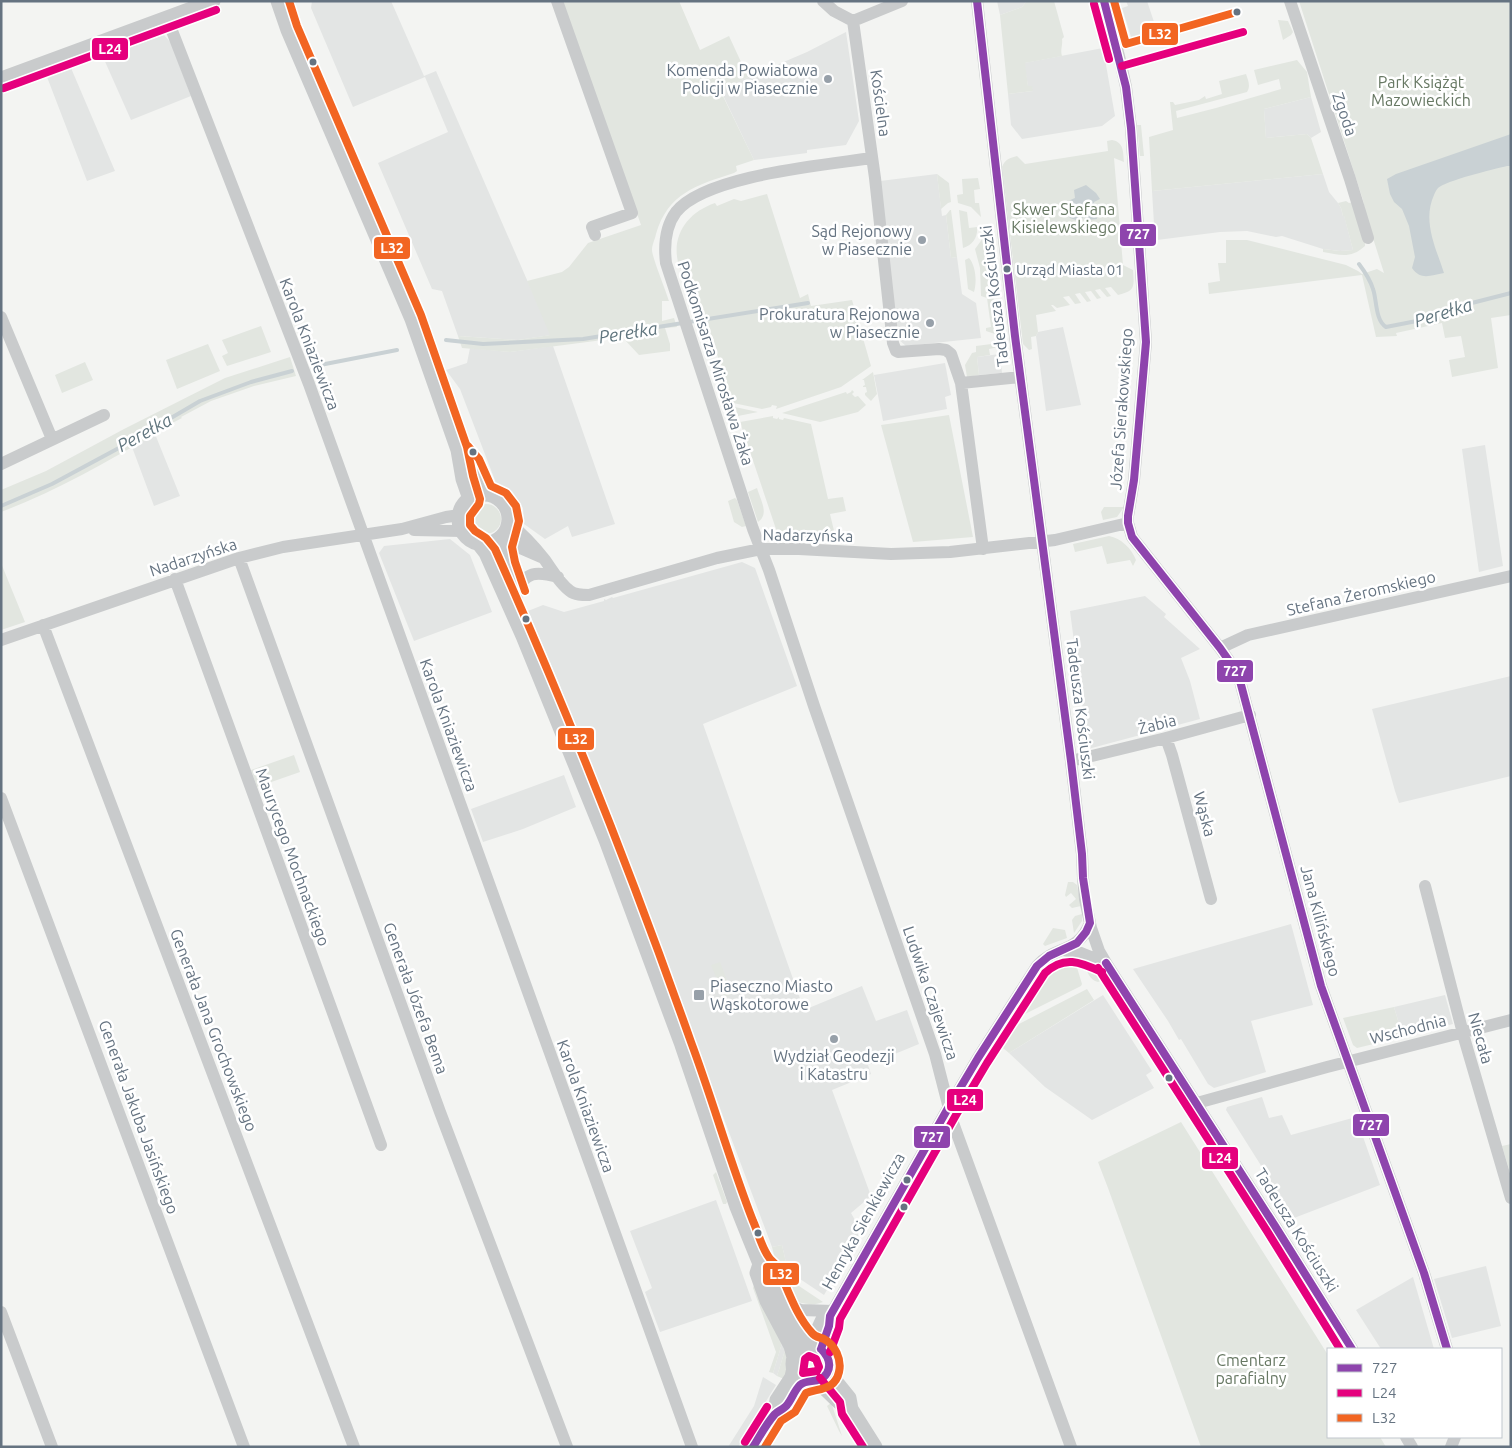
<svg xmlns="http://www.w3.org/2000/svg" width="1512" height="1448" font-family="Ubuntu,sans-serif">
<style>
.built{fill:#e3e5e4}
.green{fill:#e2e6e0}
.water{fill:#c9d1d4}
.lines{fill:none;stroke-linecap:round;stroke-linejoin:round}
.stream{stroke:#c9d1d4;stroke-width:4}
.minor{stroke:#c9cbcc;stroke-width:12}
.tertiary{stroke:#c9cbcc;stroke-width:15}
.bus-1-casing{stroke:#fff;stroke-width:11}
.bus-2-casing{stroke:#fff;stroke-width:11}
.bus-3-casing{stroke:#fff;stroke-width:11}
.bus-1{stroke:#8e44ad;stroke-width:8}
.bus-2{stroke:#e5007d;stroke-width:8}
.bus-3{stroke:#f26522;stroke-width:8}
.bus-dot{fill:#657381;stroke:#fff;stroke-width:2}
.poi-dot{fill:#97a0a9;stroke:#fff;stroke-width:2}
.labels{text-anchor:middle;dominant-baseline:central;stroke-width:5;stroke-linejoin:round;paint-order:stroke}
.bus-label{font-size:15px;fill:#657381;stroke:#fff;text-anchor:start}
.poi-label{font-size:16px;fill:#657381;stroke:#fff;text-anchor:end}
.park-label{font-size:16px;fill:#677863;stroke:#fff}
.street-label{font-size:16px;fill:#657381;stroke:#fff}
.water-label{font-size:18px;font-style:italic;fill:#60757e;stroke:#fff}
.line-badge{stroke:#fff;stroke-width:2}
.badge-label{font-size:14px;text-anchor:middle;font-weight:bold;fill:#fff}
</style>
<rect width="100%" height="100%" fill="#f3f4f2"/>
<path class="built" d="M 312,1 L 391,1 L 424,76 L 436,71 L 551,335 L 518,340 L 458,336 L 442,291 L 432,289 L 378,163 L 448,132 L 425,77 L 353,107 L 311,8 Z
M 997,1 L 1028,1 L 1026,2 L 1022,7 L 1000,15 Z
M 1126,1 L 1147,1 L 1154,22 L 1159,21 L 1163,31 L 1132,40 L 1122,8 L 1128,6 Z
M 846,32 L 859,121 L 846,145 L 807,150 L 807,153 L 754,160 L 720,89 L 807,52 Z
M 164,35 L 171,43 L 191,96 L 131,120 L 103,57 Z
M 1103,48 L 1115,116 L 1102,126 L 1022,139 L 1011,125 L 1008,94 L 1033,91 L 1028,86 L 1024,63 Z
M 71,68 L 115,171 L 87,181 L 47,77 Z
M 1311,97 L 1321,132 L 1311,138 L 1307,134 L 1266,138 L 1264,109 Z
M 937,174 L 942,216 L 946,215 L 951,258 L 957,257 L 962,294 L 976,303 L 981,338 L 906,346 L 898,339 L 880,181 Z
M 1323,174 L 1329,192 L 1338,203 L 1341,208 L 1343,216 L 1344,215 L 1353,250 L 1340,251 L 1323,249 L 1282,236 L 1276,237 L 1247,231 L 1220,232 L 1157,240 L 1155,224 L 1154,224 L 1152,191 Z
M 1063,327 L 1081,405 L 1046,411 L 1036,336 L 1038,332 Z
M 553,346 L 615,524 L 572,537 L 568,526 L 545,539 L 524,524 L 523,508 L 518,500 L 512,491 L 496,483 L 460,389 L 446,370 L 467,363 L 470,348 L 510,352 Z
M 1000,354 L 1002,373 L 979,375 L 977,357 Z
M 945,363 L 951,395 L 945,397 L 947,409 L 883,421 L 874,375 Z
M 155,434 L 180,496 L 154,506 L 132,447 Z
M 1485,445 L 1503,566 L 1479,572 L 1462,449 Z
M 450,539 L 470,555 L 492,612 L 414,641 L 379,553 L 384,546 Z
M 742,562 L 755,568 L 797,686 L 703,724 L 804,1010 L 862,986 L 876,1021 L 907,1010 L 919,1044 L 868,1065 L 871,1074 L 832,1090 L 871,1196 L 851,1213 L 861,1231 L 824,1295 L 788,1271 L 782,1245 L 772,1247 L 638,889 L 636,889 L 631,871 L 628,866 L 559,683 L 528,611 L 543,605 L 564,612 L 604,601 L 604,599 L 606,600 L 612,597 L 613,598 Z
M 1145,596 L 1166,614 L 1164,617 L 1200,649 L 1181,658 L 1190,681 L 1200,719 L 1088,749 L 1070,611 Z
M 1511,676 L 1511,776 L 1399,803 L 1395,791 L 1372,709 Z
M 564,775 L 576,807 L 523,829 L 483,842 L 471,809 Z
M 1291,924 L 1313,1005 L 1251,1021 L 1266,1072 L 1214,1088 L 1208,1084 L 1181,1039 L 1179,1040 L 1168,1021 L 1133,969 Z
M 1103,995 L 1152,1071 L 1146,1075 L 1154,1088 L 1092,1120 L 1045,1087 L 1009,1053 Z
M 1445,995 L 1453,1024 L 1403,1037 L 1394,1007 Z
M 1262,1097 L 1269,1118 L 1282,1115 L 1291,1135 L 1356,1117 L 1380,1185 L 1294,1218 L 1226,1110 L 1227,1107 Z
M 716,1200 L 752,1301 L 660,1332 L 645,1292 L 652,1288 L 630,1231 Z
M 1486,1266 L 1501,1326 L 1452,1338 L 1434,1279 Z
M 1413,1277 L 1434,1349 L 1381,1349 L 1356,1310 Z
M 783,1340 L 786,1347 L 777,1376 L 773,1373 Z
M 763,1377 L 776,1385 L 738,1447 L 728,1447 L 754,1406 Z"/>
<path class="green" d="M 562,1 L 679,1 L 700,50 L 729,36 L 748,77 L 720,90 L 754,160 L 736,166 L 737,171 L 734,173 C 697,185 668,193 656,234 C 655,239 652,245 652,250 C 652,257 666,291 669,301 L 662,301 L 662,321 L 674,318 L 677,327 L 665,328 L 670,344 L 670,351 L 639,355 L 624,339 L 623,336 L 595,341 L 510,352 L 462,348 L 458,336 L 518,340 L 550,335 L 527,281 L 562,272 L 569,267 L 588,243 L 641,225 Z
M 1028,1 L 1054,1 L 1064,37 L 1062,39 C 1063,45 1060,50 1062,56 L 1025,63 L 1028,86 L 1032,86 L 1033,91 L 1008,94 L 1000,15 L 1022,7 L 1026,2 Z
M 1299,1 L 1511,1 L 1511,315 L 1491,318 L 1498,368 L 1452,377 L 1449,360 L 1465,357 L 1461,336 L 1445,338 L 1442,323 L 1396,333 L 1397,336 L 1376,337 L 1362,275 L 1209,294 L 1208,283 L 1220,281 L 1218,263 L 1226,263 L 1226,240 L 1247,240 L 1346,265 L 1358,271 L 1362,274 L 1377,269 L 1384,273 L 1366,216 L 1363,200 Z
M 1278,20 L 1288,21 L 1293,32 L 1291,35 L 1283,40 Z
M 1297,60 L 1307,72 L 1311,97 L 1264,109 L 1266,138 L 1307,134 L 1311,138 L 1323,174 L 1152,191 L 1149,137 L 1173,130 L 1170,102 L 1173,102 L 1175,105 L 1199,100 L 1205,96 L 1206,99 L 1222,94 L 1219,81 L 1246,74 C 1248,80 1251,86 1247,92 L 1176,111 L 1177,118 L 1216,108 L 1281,89 L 1279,79 L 1258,85 L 1254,70 Z
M 1137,125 L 1141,125 L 1144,156 L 1140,156 Z
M 1112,140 C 1124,142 1123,152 1124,162 L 1114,158 L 1123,265 L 1133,270 C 1134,286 1136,291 1118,295 L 1111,287 L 1105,288 L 1111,296 L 1107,297 L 1100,289 L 1095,290 L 1101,298 L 1097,299 L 1091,291 L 1085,292 L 1091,301 L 1087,302 L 1080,293 L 1075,294 L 1081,303 L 1075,304 L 1069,296 L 1063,297 L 1070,305 L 1057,308 L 1053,305 L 1051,305 L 1056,311 L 1036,315 L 1038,332 L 1036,336 L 1031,337 L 1032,349 L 1029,350 L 1023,344 L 1002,167 C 1005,159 1010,158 1017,156 L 1025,164 L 1108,151 L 1107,141 Z
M 937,174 L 949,183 L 951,202 L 948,203 L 941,209 Z
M 978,178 L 980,189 L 974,190 L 975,203 L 979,203 L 981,217 L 971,207 L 958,203 L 957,195 L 963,194 L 962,179 Z
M 767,194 L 800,298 L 808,294 L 811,306 L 852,300 L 871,366 L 841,387 L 776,409 L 777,406 L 772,405 L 771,407 L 762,409 L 733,403 L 715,348 L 710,341 L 703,334 L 700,317 L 696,314 L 684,279 L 690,276 L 686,267 L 680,269 C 669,238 686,213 715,203 L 717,206 L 734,199 L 741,201 Z
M 1346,201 L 1349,203 L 1353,202 L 1365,242 L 1365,246 C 1351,259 1340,255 1323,252 L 1323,249 L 1340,251 L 1353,250 L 1344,216 L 1343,216 L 1341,208 L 1338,203 Z
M 950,210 L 951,210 L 957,257 L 951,258 L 946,215 Z
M 959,210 L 967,212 L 969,228 L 977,227 C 978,237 973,245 963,248 Z
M 983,238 L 986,240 L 990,266 L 986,267 L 988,278 L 991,278 L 998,335 L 986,331 L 986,328 L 991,327 L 987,298 L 981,296 L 980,268 L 975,249 Z
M 969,258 C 976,266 977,282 974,292 L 968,289 L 965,260 Z
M 261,326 L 271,352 L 227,366 L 222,356 L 228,353 L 222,340 Z
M 999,343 L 999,347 L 989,349 L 990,355 L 977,357 L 979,375 L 967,377 L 965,365 L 972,353 L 976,352 L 976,346 Z
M 208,344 L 220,371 L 177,389 L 166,360 Z
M 290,357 L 296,376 L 254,386 L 211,401 L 181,417 L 182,418 L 155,432 L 155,434 C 106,462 55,492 1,512 L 1,490 L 46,471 L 124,429 L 225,378 Z
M 85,362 L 93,380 L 62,393 L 55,375 Z
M 873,372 L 877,394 L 871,401 L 865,395 L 865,393 L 867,392 L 866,387 L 863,387 L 863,386 L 865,385 L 864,380 L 862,380 Z
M 852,390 L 854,392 L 852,394 L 855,397 L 858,396 L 866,405 L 858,412 L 820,422 L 782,413 L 846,392 L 847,394 L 851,392 Z
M 735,407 L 758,412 L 738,416 Z
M 949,415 L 973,537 L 913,542 L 881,425 Z
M 773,416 L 773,418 L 777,419 L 779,417 L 779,419 L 783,420 L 784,418 L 811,424 L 828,499 L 843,497 L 846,511 L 830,514 L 836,539 L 780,536 L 777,532 L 740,422 Z
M 757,488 C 760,499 770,514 758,522 L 748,492 Z
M 735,498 L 737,500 L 746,526 L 742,527 L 734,522 L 728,501 Z
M471 519a15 15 0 1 1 30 0a15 15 0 1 1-30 0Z
M 1104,507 L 1124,507 L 1117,517 L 1103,520 L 1101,512 Z
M 1109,536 C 1121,538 1132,549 1136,560 L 1133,566 L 1130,560 L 1107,564 L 1102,546 L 1075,552 L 1073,544 Z
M 1,563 L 25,622 L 1,630 Z
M 294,755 L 300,772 L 257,787 L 251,770 Z
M 1068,882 L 1073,882 L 1077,885 L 1081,906 L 1072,908 L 1069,905 L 1076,899 L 1071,893 L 1066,897 L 1065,895 Z
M 1082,914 L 1082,921 L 1074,933 L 1072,920 L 1075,916 Z
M 1053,928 L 1065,930 L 1067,938 L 1045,946 L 1043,944 Z
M 1075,961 L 1082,984 L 1081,986 L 1013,1020 C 1029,996 1042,962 1075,961 Z
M 720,962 L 732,994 L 724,997 L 711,965 Z
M 1084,962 L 1098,968 L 1107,978 L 1098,982 C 1089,980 1087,971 1084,962 Z
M 1087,989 L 1094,1000 L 1009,1053 L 1003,1048 L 1017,1025 Z
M 1394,1007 L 1403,1037 L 1357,1048 L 1353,1045 L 1343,1018 Z
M 1181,1122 L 1328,1355 L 1328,1437 L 1380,1437 L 1386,1447 L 1201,1447 L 1108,1188 L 1098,1162 Z
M 1511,1144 L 1511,1176 L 1502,1146 Z
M 716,1172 L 727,1202 L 726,1204 L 723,1204 L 713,1175 Z
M 782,1245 L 788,1271 L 788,1273 L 778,1271 L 772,1247 Z
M 787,1278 L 823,1302 C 811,1307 801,1303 789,1299 Z
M 754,1285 L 783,1340 L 773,1373 L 769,1372 L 776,1352 L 753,1288 Z
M 786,1347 C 789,1359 789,1368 784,1379 L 777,1376 Z
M 831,1403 L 832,1405 L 842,1436 L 839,1431 L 827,1406 Z"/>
<path class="water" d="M 1511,134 L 1511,166 L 1507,166 C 1494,169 1445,181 1438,188 C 1436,190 1435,193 1434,195 C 1422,221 1436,248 1444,273 C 1431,275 1421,281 1412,268 L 1415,257 L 1409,226 L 1402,209 L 1394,202 L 1390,194 L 1387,179 L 1396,174 Z
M 1086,185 L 1096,193 L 1100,199 L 1094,202 L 1097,219 L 1087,220 L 1084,217 L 1076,220 L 1070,218 L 1065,212 C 1065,205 1068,200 1075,198 L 1074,190 Z"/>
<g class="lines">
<path class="stream" d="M 1359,264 C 1365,272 1370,279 1373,289 C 1377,300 1375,320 1386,327 L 1437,317 L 1460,306 L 1511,293
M 446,340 L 483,344 L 583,339 L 808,303
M 320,365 L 397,350
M 1,506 L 52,484 L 130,442 L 200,401 L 251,382 L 292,371"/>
<path class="minor" d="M 557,1 L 632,213 L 592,227 L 595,235
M 823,1 L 834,11 L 853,21 L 902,1
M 977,1 L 1015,336 L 1071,761 L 1082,854 L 1083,878 L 1085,899 L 1091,928 L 1099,951 L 1106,963 L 1275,1226 L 1352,1349
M 1104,1 L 1119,56 L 1126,87 L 1131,128 L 1146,342 L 1134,480 L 1128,516 L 1128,523 L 1132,537 L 1220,648 L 1232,665 L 1240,681 L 1321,986 L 1424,1273 L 1447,1349
M 1290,1 L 1350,179 L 1368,238
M 167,18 L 309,384 L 692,1447
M 853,21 L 875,178 L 893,343 L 896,351 L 898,352 L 939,349 L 946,350 L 951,354 L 961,383 L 983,549
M 872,158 C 826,165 705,175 676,212 C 665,227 664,246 666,263 L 753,529 L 769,570 L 814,706 L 935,1054 L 952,1120 L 1071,1447
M 1,317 L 52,439
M 961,383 L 1020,377
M 1,464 L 104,415
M 509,523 C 523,534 534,546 545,560 C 552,570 560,584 570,591 C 575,595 582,595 589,595 L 717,558 L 761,549 L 799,549 L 891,554 L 950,552 L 1055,540 L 1128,523
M 414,530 L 462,531
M 503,537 L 518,547 L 541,557
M 239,558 L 440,1112 L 567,1447
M 175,579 L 381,1145
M 515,593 C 526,571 536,571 558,577
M 43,625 L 354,1447
M 1,640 L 239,558 L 283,547 L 402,529 L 446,517 L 460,515
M 1220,648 L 1248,635 L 1511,576
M 1166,738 L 1172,755 L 1211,899
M 1071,761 L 1166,738 L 1250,715
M 1,798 L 244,1447
M 1425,886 L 1465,1041 L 1511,1198
M 1064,950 L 1081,953 L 1106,963
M 1197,1103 L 1327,1067 L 1511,1020
M 781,1302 L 801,1310 L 833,1311
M 1,1312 L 52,1447
M 809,1346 L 821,1320 L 830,1316
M 821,1349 L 829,1326 L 830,1316 L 947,1110 L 978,1058 L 1037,966 C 1055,945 1078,954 1090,923
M 1406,1437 L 1412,1447
M 1451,1447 L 1455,1437"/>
<path class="tertiary" d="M 278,1 L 288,30 L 412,319 L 458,450 L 463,479 L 470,499
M 1,79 L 213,1
M 459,451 L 470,464 L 484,494
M459 519a25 25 0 1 1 50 0a25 25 0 1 1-50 0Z
M 503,537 C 501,562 513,586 518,611
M 479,544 L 486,553 L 523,636 L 606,840 L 682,1045 L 737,1207 L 749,1237 L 760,1264 L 767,1269 L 770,1274 L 781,1302 L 794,1326 L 809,1346
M 760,1264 L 757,1273 L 767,1301 L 791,1346 L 794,1357
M793 1364a18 18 0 1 1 36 0a18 18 0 1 1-36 0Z
M 828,1372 L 849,1398 L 851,1409 L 875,1447
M 817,1382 C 829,1390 837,1404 851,1409
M 775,1412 L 786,1406 L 800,1385 L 807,1382
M 753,1447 L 775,1412 L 777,1400 L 792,1377 L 794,1368"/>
<g class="bus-1-casing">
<path id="bus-1" d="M 1104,1 L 1126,87 L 1131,128 L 1146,342 L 1134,480 L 1128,516 L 1128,523 L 1132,537 L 1220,648 L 1232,665 L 1240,681 L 1321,986 L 1424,1273 L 1447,1349
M 1106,963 L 1275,1226 L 1352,1349
M 821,1349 L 829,1326 L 830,1316 L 947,1110 L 978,1058 L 1037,966 L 1049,956 L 1077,943 L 1086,932 L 1090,923 L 1083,878 L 1082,854 L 1071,761 L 1015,336 L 977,1
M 753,1447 C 760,1436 766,1424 775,1414 C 778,1411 784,1409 787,1405 C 792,1399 794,1391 800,1385 C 808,1378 820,1385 827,1373 C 832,1364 828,1356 821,1349"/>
</g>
<g class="bus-2-casing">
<path id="bus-2" d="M 1094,4 L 1109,59
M 1122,66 L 1243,32
M 4,88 L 216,10
M 1098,968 L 1267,1231 L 1340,1349
M 830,1352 L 839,1328 L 840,1319 L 956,1115 L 987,1063 L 1045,973 C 1064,955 1080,962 1102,972
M 809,1356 L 816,1359 L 819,1367 L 817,1371 L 803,1373 L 805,1359 Z
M 809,1356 L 816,1359 L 819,1367 L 817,1371 L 803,1373 L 805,1359 Z
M 820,1378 L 840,1402 L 842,1414 L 863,1447
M 745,1442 L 767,1407
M 745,1442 L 767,1407"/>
</g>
<g class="bus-3-casing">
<path id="bus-3" d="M 289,1 L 297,26 L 421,315 L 467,447 L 473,476 L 480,499 L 479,504 L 470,516 L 470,525 L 475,531 L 486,538 L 495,549 C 567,710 632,875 691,1042 C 713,1101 730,1162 753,1221 C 758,1232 761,1246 768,1256 C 770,1260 774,1262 777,1266 C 788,1289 795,1314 812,1333 C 815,1337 819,1337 824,1339 C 835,1345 842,1359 839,1372 C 835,1390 820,1388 806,1393 L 795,1412 L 781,1421 L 765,1447
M 1114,1 L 1126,44 L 1237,12
M 468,446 L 479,459 L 491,486 L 506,493 L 516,506 L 519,521 L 512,547 L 515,562 L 525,591"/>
</g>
<use href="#bus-1" class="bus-1"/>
<use href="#bus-2" class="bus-2"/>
<use href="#bus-3" class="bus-3"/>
</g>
<g class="bus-dot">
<circle cx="1237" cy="12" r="4.5"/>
<circle cx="313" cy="62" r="4.5"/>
<circle cx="1007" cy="269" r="4.5"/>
<circle cx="473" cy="452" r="4.5"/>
<circle cx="526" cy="619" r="4.5"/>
<circle cx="1169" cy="1078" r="4.5"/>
<circle cx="907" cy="1180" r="4.5"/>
<circle cx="904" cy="1207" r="4.5"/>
<circle cx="758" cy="1233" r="4.5"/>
</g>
<g class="poi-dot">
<circle cx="828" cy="79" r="5"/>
<circle cx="922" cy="240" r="5"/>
<circle cx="930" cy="323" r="5"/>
<rect x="693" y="989" width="12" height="12" rx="2.5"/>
<circle cx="834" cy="1039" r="5"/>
</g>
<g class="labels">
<g class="bus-label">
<text x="1016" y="269">Urząd Miasta 01</text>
</g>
<g class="poi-label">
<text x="818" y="70">Komenda Powiatowa<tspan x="818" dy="18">Policji w Piasecznie</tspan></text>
<text x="912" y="231">Sąd Rejonowy<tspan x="912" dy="18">w Piasecznie</tspan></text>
<text x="920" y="314">Prokuratura Rejonowa<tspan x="920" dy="18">w Piasecznie</tspan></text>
<text x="710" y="986" text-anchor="start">Piaseczno Miasto<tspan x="710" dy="18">Wąskotorowe</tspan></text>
<text x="834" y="1056" text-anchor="middle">Wydział Geodezji<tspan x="834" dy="18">i Katastru</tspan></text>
</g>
<g class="park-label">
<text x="1421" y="82">Park Książąt<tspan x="1421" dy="18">Mazowieckich</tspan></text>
<text x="1064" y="209">Skwer Stefana<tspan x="1064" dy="18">Kisielewskiego</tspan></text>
<text x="1251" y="1360">Cmentarz<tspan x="1251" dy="18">parafialny</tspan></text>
</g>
<g class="street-label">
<text transform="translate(881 103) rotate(82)">Kościelna</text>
<text transform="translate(1345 114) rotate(71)">Zgoda</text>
<text transform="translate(994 296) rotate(-97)">Tadeusza Kościuszki</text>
<text transform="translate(310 344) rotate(69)">Karola Kniaziewicza</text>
<text transform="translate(716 363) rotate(72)">Podkomisarza Mirosława Żaka</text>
<text transform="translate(1121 409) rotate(-86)">Józefa Sierakowskiego</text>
<text transform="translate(808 535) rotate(1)">Nadarzyńska</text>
<text transform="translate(193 557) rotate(-18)">Nadarzyńska</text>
<text transform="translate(1361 593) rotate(-13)">Stefana Żeromskiego</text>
<text transform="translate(1081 709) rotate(83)">Tadeusza Kościuszki</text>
<text transform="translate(1157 724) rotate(-14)">Żabia</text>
<text transform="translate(449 725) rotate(70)">Karola Kniaziewicza</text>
<text transform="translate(1205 814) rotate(75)">Wąska</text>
<text transform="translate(293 857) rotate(70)">Maurycego Mochnackiego</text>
<text transform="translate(1321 921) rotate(75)">Jana Kilińskiego</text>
<text transform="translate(931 993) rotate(71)">Ludwika Czajewicza</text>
<text transform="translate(416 998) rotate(70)">Generała Józefa Bema</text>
<text transform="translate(1408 1029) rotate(-14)">Wschodnia</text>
<text transform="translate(214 1030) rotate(69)">Generała Jana Grochowskiego</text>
<text transform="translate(1481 1038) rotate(74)">Niecała</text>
<text transform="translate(586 1106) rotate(70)">Karola Kniaziewicza</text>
<text transform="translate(139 1117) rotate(70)">Generała Jakuba Jasińskiego</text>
<text transform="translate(863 1221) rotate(-61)">Henryka Sienkiewicza</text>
<text transform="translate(1297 1230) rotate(58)">Tadeusza Kościuszki</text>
</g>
<g class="water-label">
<text transform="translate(1443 312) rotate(-17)">Perełka</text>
<text transform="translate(628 332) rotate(-9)">Perełka</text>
<text transform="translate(144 432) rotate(-29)">Perełka</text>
</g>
</g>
<g class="line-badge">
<rect x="1141" y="22" width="38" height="24" rx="5" fill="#f26522"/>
<rect x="91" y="37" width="38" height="24" rx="5" fill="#e5007d"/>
<rect x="1119" y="223" width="38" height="24" rx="5" fill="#8e44ad"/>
<rect x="373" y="236" width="38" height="24" rx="5" fill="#f26522"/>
<rect x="1216" y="659" width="38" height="24" rx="5" fill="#8e44ad"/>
<rect x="557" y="727" width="38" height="24" rx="5" fill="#f26522"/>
<rect x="946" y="1088" width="38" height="24" rx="5" fill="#e5007d"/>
<rect x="1352" y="1113" width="38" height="24" rx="5" fill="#8e44ad"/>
<rect x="913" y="1125" width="38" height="24" rx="5" fill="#8e44ad"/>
<rect x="1201" y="1146" width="38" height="24" rx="5" fill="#e5007d"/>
<rect x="762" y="1262" width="38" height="24" rx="5" fill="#f26522"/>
</g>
<g class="badge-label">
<text x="1160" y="39">L32</text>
<text x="110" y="54">L24</text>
<text x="1138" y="239">727</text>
<text x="392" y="253">L32</text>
<text x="1235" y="676">727</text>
<text x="576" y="744">L32</text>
<text x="965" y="1105">L24</text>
<text x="1371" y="1130">727</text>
<text x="932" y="1142">727</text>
<text x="1220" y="1163">L24</text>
<text x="781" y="1279">L32</text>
</g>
<rect width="1512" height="1448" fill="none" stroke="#657381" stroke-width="5"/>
<rect x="1327" y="1348" width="175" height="90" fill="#ffffff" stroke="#c1c7cd"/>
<rect x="1337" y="1364" width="25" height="8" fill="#8e44ad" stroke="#c1c7cd"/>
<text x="1372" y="1373" font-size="15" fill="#657381">727</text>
<rect x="1337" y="1389" width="25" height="8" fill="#e5007d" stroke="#c1c7cd"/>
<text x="1372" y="1398" font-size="15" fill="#657381">L24</text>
<rect x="1337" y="1414" width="25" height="8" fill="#f26522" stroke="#c1c7cd"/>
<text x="1372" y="1423" font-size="15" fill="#657381">L32</text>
</svg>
